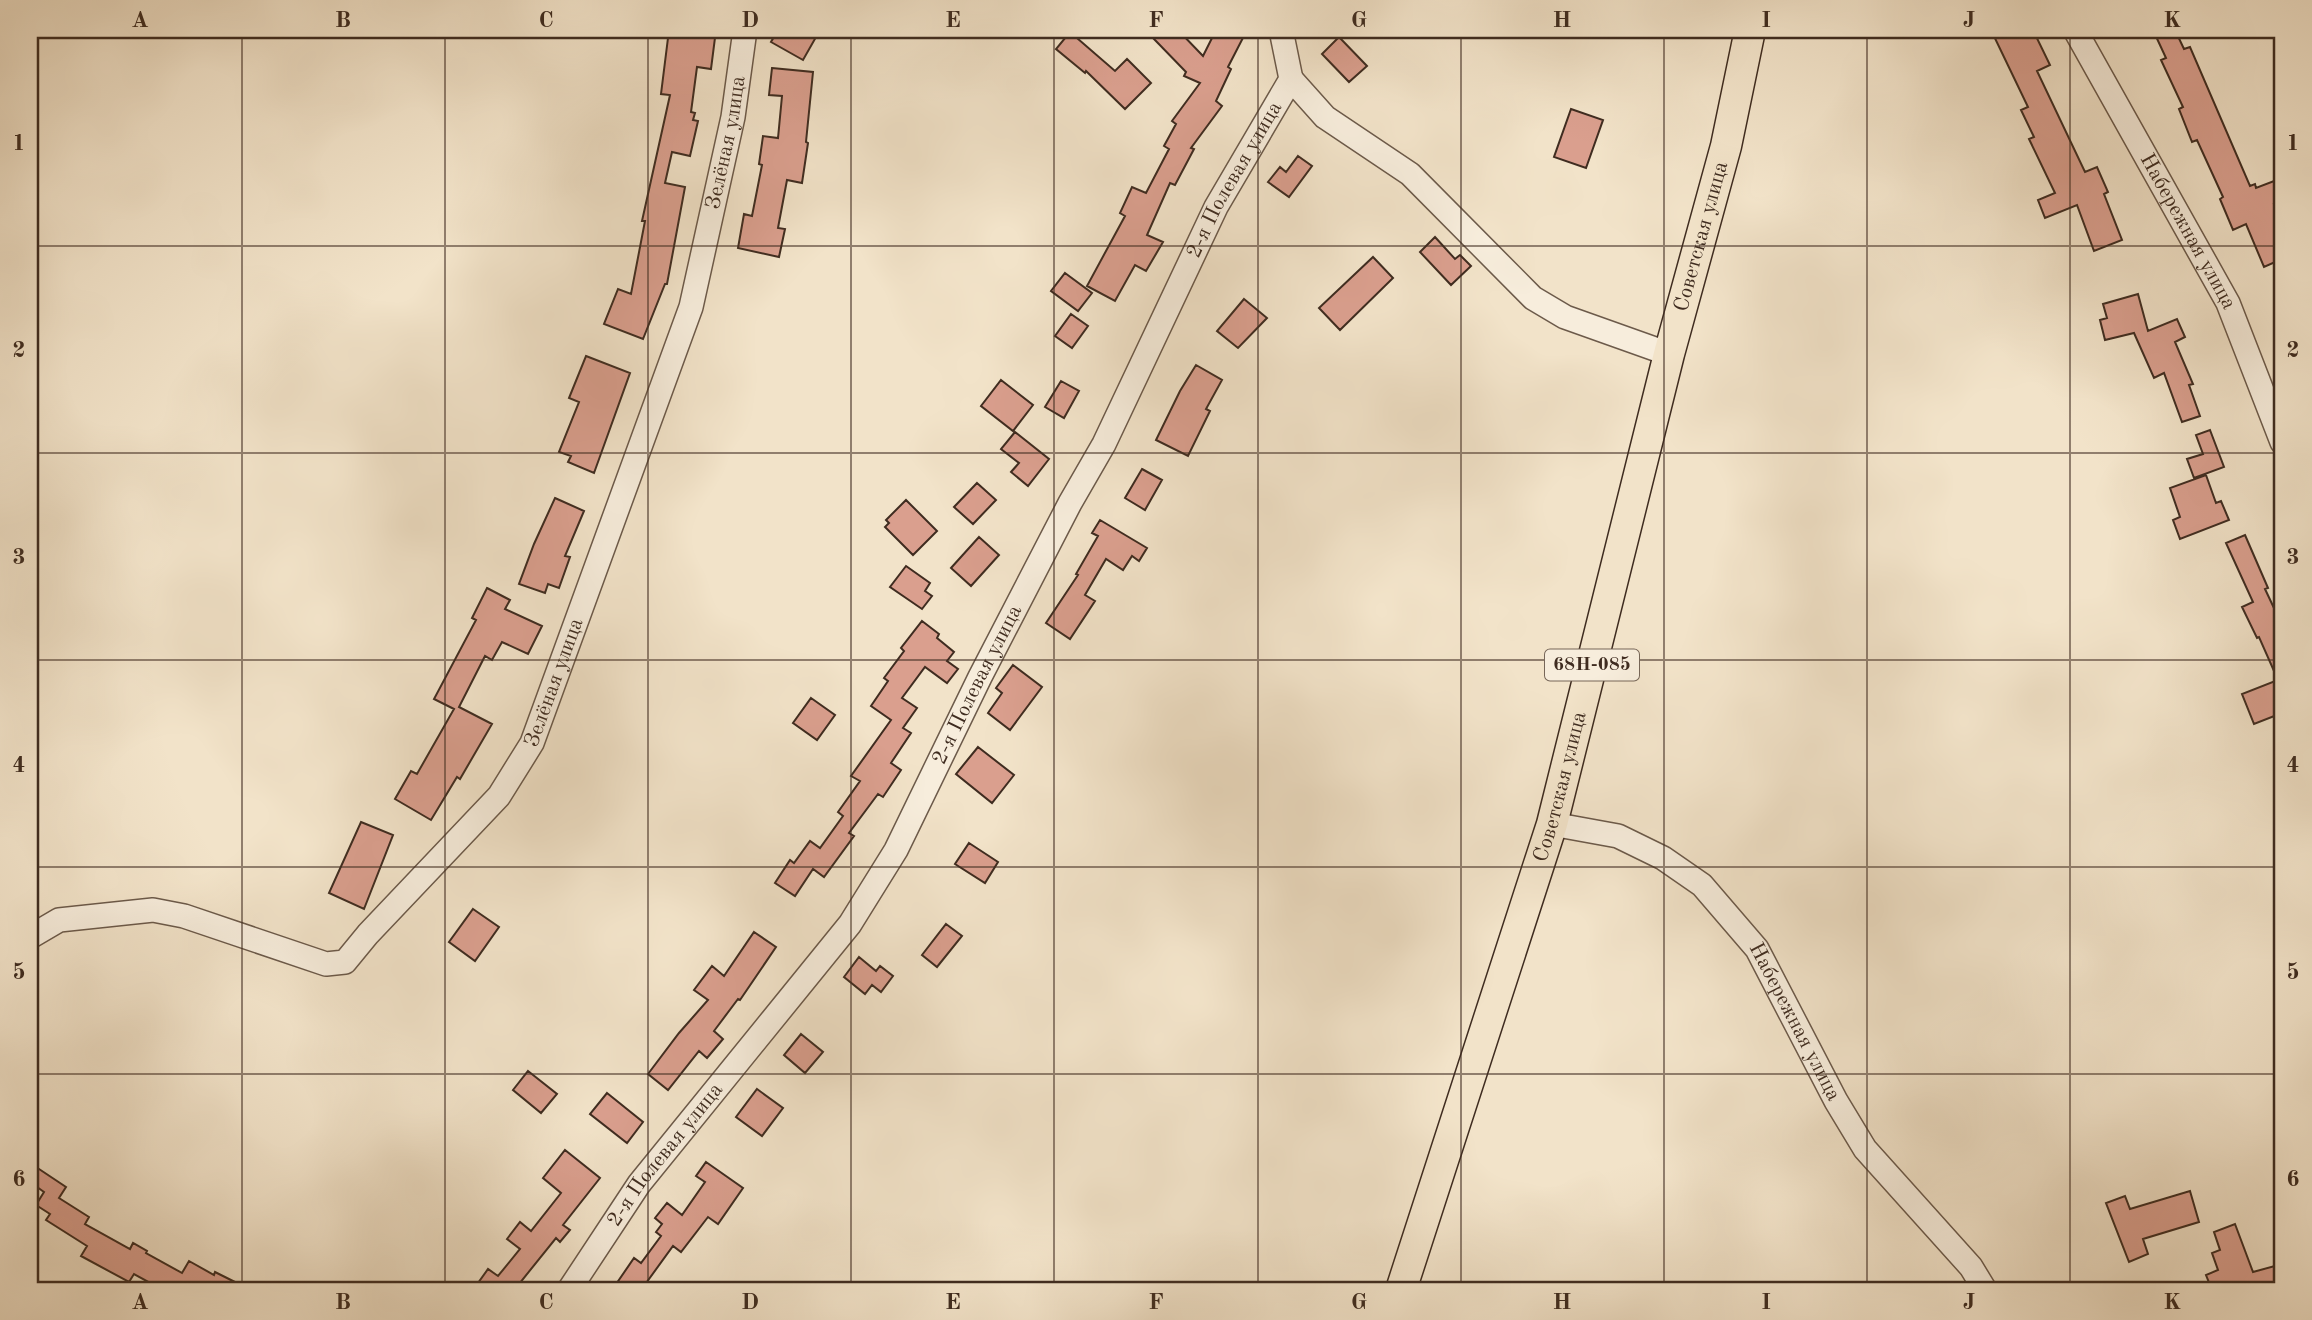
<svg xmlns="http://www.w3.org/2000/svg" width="2312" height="1320" font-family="'Old Standard TT',serif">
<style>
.building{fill:#da9f8e;stroke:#3f2c20;stroke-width:2}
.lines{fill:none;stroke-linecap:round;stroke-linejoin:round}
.minor-casing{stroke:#6c5a4a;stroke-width:26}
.major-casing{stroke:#3f2c20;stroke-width:33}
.minor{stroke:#f7eddc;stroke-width:23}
.major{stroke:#f2e3c9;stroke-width:30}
.grid{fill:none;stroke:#3f2c20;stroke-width:2;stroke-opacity:0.55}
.labels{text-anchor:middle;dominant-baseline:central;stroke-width:7;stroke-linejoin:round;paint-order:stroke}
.shield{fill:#f7eddc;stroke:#766658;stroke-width:2}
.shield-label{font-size:19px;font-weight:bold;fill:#3f2c20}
.street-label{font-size:21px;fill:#3f2c20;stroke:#f7eddc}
.neatline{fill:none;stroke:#3f2c20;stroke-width:2.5}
.grid-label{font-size:23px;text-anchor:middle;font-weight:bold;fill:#3f2c20}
</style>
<rect width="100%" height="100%" fill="#f2e3c9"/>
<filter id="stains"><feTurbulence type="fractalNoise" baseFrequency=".00286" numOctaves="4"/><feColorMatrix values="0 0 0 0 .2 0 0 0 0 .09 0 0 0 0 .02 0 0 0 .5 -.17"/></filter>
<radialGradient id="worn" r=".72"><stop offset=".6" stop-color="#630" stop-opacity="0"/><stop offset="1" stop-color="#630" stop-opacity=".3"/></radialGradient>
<path class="building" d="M 669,30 L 716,30 L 711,69 L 697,67 L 691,112 L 695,113 L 693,120 L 698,121 L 690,156 L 672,152 L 665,183 L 685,187 L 667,284 L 665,284 L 643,339 L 604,324 L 618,289 L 631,294 L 645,221 L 642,221 L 670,95 L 661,94 Z
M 778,30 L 820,30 L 803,60 L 771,42 Z
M 1164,30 L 1178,30 L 1203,56 L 1216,30 L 1247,30 L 1228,67 L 1231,69 L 1216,101 L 1222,106 L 1191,148 L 1194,149 L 1175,185 L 1170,183 L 1147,235 L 1163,242 L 1146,271 L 1135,265 L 1115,301 L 1087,286 L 1125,216 L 1120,213 L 1132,187 L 1146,193 L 1169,149 L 1164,146 L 1176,124 L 1172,121 L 1200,83 L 1184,76 L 1186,72 L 1154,39 Z
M 1991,30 L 2033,30 L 2050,65 L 2037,71 L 2085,172 L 2097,167 L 2108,192 L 2104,194 L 2122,240 L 2094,251 L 2077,205 L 2045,218 L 2038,200 L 2055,193 L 2029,139 L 2034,137 L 2021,110 L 2028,107 Z
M 2153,30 L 2175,30 L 2184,49 L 2190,47 L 2250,186 L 2255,184 L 2256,188 L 2282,178 L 2282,201 L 2274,204 L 2282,222 L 2282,259 L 2264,267 L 2246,224 L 2233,230 L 2220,199 L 2223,197 L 2197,140 L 2192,142 L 2179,109 L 2183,107 L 2161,60 L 2166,58 Z
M 1070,32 L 1115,71 L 1127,59 L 1151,83 L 1125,109 L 1086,71 L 1085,73 L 1056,49 Z
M 1339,37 L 1367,66 L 1349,82 L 1322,54 Z
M 772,68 L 813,72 L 806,142 L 808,143 L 802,183 L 787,180 L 778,228 L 785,229 L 779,257 L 738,248 L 744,214 L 752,216 L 762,165 L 759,164 L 763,136 L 778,138 L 782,96 L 769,95 Z
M 1571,109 L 1603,120 L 1586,168 L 1554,157 Z
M 1298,156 L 1312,166 L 1289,197 L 1268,182 L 1280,167 L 1286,172 Z
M 1435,237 L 1455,259 L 1460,255 L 1471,266 L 1451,285 L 1420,252 Z
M 1373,257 L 1393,278 L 1340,330 L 1319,308 Z
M 1065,273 L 1092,293 L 1078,311 L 1051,291 Z
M 2138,294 L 2148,331 L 2177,319 L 2185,337 L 2175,342 L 2193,384 L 2189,385 L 2200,416 L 2182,422 L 2164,373 L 2154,378 L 2134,333 L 2105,340 L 2100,320 L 2107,318 L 2103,304 Z
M 1244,299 L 1267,318 L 1238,348 L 1217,331 Z
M 1071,314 L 1088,326 L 1072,348 L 1055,336 Z
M 586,356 L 630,373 L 594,473 L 568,462 L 571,456 L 559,452 L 579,402 L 569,398 Z
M 1196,365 L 1222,380 L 1206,409 L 1210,411 L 1188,456 L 1156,440 L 1180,391 Z
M 1001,380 L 1033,405 L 1013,431 L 981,406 Z
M 1061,381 L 1079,391 L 1064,418 L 1045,407 Z
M 2210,430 L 2224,467 L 2194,478 L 2187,459 L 2203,454 L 2196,435 Z
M 1015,432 L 1049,459 L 1028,486 L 1011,472 L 1019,463 L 1001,449 Z
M 1142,469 L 1162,480 L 1145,510 L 1125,498 Z
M 2206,475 L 2216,503 L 2221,501 L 2229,520 L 2180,539 L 2173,520 L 2180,517 L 2170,488 Z
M 977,483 L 996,500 L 973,524 L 954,507 Z
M 555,498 L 584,511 L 565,556 L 570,557 L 559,588 L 548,584 L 545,593 L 519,584 L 534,544 Z
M 906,500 L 937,531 L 913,555 L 885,527 L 889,523 L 886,520 Z
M 1100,520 L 1147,548 L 1139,561 L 1132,556 L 1123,570 L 1106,559 L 1085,595 L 1095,601 L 1070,639 L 1046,623 L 1078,575 L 1076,574 L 1098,536 L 1092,533 Z
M 2245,535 L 2268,588 L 2265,589 L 2282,625 L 2282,713 L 2254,724 L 2242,694 L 2278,680 L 2259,637 L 2257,638 L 2242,607 L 2253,602 L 2226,543 Z
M 979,537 L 999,555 L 971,586 L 951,568 Z
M 906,566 L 930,583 L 925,591 L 932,596 L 922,609 L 890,587 Z
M 487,588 L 510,600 L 505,609 L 542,626 L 528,654 L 502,642 L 492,660 L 485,656 L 459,707 L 492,724 L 460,779 L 457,777 L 431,820 L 395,799 L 411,771 L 417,774 L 454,709 L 434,699 L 476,620 L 472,618 Z
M 922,621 L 939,634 L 937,638 L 954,652 L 947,661 L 958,669 L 947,683 L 925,667 L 902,698 L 917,708 L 903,728 L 911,733 L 891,763 L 901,770 L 883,797 L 878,794 L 849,833 L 854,836 L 824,877 L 813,869 L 795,896 L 775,883 L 790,860 L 794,863 L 810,841 L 820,848 L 843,816 L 838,812 L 860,781 L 851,776 L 891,720 L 871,706 L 888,681 L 884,678 L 904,651 L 901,648 Z
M 1013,665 L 1042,687 L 1010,730 L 988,713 L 1002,693 L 996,688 Z
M 811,698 L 835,715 L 817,740 L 793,723 Z
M 978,747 L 1014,775 L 992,803 L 956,774 Z
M 361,822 L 393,835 L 364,909 L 329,893 Z
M 969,843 L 998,862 L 985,883 L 955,864 Z
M 473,909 L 499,927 L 475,961 L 449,942 Z
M 946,924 L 962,936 L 937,967 L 922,955 Z
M 754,932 L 776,947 L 740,1000 L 738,999 L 714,1031 L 723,1039 L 707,1058 L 699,1051 L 668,1090 L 648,1074 L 679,1033 L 708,1000 L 694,990 L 712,966 L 724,976 Z
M 859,957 L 876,971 L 880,966 L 893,976 L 881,992 L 872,985 L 865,994 L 844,977 Z
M 801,1034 L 823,1052 L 805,1073 L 784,1055 Z
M 528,1071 L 557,1094 L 541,1113 L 513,1090 Z
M 757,1089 L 783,1108 L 762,1136 L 736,1117 Z
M 607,1093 L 643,1122 L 627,1143 L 590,1114 Z
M 565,1150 L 600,1178 L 563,1225 L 570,1230 L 560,1242 L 556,1238 L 515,1289 L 518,1290 L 473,1290 L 488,1269 L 498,1276 L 520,1249 L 507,1239 L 520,1222 L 531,1231 L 561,1193 L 543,1178 Z
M 706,1162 L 743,1188 L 718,1224 L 708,1217 L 681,1252 L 673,1246 L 641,1290 L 612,1290 L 634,1258 L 641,1263 L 661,1236 L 656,1232 L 662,1224 L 655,1218 L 667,1203 L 682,1215 L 705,1182 L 696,1176 Z
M 30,1163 L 66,1187 L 59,1198 L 89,1217 L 85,1224 L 130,1249 L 133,1243 L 147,1251 L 146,1253 L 182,1273 L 189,1261 L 214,1275 L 215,1272 L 251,1290 L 163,1290 L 134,1274 L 129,1282 L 81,1256 L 87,1246 L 46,1220 L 50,1214 L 36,1205 L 44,1192 L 30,1182 Z
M 2190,1191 L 2199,1222 L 2143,1239 L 2148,1254 L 2129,1262 L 2106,1203 L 2125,1196 L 2130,1209 Z
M 2235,1224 L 2253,1272 L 2282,1264 L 2282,1290 L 2212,1290 L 2206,1275 L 2218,1270 L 2212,1253 L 2220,1250 L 2214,1232 Z"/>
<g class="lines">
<g class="minor-casing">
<g id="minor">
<path id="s1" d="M 2075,30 L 2228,303 L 2282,442"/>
<path d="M 1291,79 L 1325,117 L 1410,174 L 1533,298 L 1565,317 L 1669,354"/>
<path id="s2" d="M 1552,824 L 1618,836 L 1663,858 L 1702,885 L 1757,949 L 1836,1101 L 1865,1149 L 1971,1267 L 1985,1290"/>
<path id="s3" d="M 30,937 L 59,920 L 153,910 L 184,916 L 326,964 L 345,962 L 368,934 L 499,796 L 532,743 L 691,307 L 733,117 L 745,30"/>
<path id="s4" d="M 569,1290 L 639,1184 L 850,924 L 896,850 L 980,677 L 1070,503 L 1104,444 L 1216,207 L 1291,79 L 1281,30"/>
</g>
</g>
<g class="major-casing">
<g id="major">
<path id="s5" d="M 1401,1290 L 1552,824 L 1669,354 L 1726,146 L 1750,30"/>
</g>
</g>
<use href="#minor" class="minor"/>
<use href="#major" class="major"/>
</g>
<path class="grid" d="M 242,30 L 242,1290M 445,30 L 445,1290M 648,30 L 648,1290M 851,30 L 851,1290M 1054,30 L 1054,1290M 1258,30 L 1258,1290M 1461,30 L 1461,1290M 1664,30 L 1664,1290M 1867,30 L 1867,1290M 2070,30 L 2070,1290M 30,246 L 2282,246M 30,453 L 2282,453M 30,660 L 2282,660M 30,867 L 2282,867M 30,1074 L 2282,1074"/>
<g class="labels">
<rect class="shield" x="1545" y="649.5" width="94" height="31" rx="5"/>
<g class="shield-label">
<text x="1592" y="665">68Н-085</text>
</g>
<g class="street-label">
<text stroke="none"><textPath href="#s3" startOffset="1250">Зелёная улица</textPath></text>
<text stroke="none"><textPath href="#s4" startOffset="1300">2-я Полевая улица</textPath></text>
<text stroke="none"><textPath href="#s1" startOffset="231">Набережная улица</textPath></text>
<text stroke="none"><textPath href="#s5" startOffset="1096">Советская улица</textPath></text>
<text stroke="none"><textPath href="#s3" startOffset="682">Зелёная улица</textPath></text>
<text stroke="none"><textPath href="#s4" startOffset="733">2-я Полевая улица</textPath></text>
<text stroke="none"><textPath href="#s5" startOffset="528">Советская улица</textPath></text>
<text stroke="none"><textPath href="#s2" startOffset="331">Набережная улица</textPath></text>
<text stroke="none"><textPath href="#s4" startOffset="166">2-я Полевая улица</textPath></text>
</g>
</g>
<rect width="2312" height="1320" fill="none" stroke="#f2e3c9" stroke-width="77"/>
<rect x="38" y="38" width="2236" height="1244" class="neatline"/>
<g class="grid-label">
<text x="140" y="27">A</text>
<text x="343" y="27">B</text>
<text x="546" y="27">C</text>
<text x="750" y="27">D</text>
<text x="953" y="27">E</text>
<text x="1156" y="27">F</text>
<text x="1359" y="27">G</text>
<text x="1562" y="27">H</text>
<text x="1766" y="27">I</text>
<text x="1969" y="27">J</text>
<text x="2172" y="27">K</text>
<text x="19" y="150">1</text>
<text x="2293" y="150">1</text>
<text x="19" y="357">2</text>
<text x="2293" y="357">2</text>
<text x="19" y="564">3</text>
<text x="2293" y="564">3</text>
<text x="19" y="772">4</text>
<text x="2293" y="772">4</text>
<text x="19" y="979">5</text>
<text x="2293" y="979">5</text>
<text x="19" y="1186">6</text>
<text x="2293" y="1186">6</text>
<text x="140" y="1309">A</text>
<text x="343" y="1309">B</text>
<text x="546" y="1309">C</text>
<text x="750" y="1309">D</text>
<text x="953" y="1309">E</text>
<text x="1156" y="1309">F</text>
<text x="1359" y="1309">G</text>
<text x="1562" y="1309">H</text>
<text x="1766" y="1309">I</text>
<text x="1969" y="1309">J</text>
<text x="2172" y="1309">K</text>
</g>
<rect width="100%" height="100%" filter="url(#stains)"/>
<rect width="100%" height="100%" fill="url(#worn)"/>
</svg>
